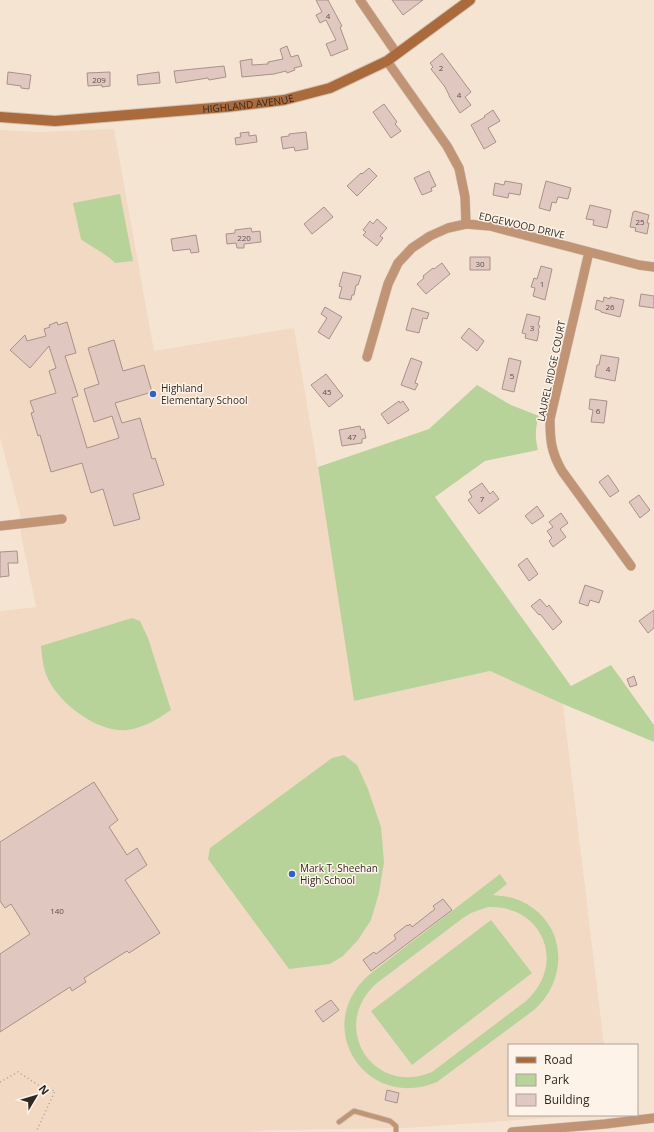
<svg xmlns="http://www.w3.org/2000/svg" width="654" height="1132" font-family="'Open Sans',sans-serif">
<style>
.built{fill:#f1d9c3}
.green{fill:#b8d39a;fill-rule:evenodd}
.building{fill:#e0c7c0;stroke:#a8918a}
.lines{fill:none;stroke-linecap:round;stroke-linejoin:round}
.lane-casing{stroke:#d2c2b3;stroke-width:6}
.street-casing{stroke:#d2c2b3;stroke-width:10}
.secondary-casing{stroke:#d2c2b3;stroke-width:12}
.path{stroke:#aea093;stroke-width:1.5;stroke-dasharray:1 3;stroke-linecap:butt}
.lane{stroke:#c19476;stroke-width:4.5}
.street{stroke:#c19476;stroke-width:9}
.secondary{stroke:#ab6a3c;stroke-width:10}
.poi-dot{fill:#2c61cf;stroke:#fef3e9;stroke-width:1.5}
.labels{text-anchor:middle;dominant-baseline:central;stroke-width:3;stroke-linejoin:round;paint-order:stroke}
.number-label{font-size:8px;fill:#5c504a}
.street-label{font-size:10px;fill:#302923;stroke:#fef3e9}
.poi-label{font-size:10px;fill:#302923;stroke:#fef3e9;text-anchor:start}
</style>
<rect width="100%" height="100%" fill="#f6e4d3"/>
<path class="built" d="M 114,129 L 154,351 L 294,328 L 324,505 L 354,701 L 490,671 L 563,704 L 604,1045 L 509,1045 L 509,1115 L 590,1115 L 406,1128 L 273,1130 L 246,1132 L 0,1132 L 0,611 L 36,607 L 21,535 L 20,514 L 0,437 L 0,130 L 38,132 Z"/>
<path class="green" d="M 120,194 L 133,261 L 115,263 C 107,254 91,247 81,239 L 73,203 Z
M 477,385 L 511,405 L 539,416 C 535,428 535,438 538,450 L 485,461 L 435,497 L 571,686 L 611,665 L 654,725 L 654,742 L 563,704 L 490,671 L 354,701 L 318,467 L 429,429 Z
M 132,618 L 140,621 L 148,638 L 171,710 C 158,719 143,728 127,730 C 98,733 60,704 48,679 C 43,668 42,657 41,646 Z
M 344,755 L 357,765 L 368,789 L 381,827 L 384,862 L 379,893 L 371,920 L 358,940 L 343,956 L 330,964 L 289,969 L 208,859 L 210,848 L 332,758 Z
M 500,874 L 507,884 L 493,895 C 503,896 513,897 523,902 C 567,924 569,979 534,1010 L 437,1082 C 365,1112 310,1025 370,974 ZM 488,907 C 543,905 567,964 526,1001 L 432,1072 C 373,1097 328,1026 377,983 L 463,918 L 471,913 Z
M 491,920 L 532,973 L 412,1065 L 371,1011 Z"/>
<path class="building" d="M 316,0 L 328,0 L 342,26 L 340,27 L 348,49 L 331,56 L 326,44 L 336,40 L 326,20 L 320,23 L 316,15 L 322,12 Z
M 392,0 L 423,0 L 403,15 Z
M 287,46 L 291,57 L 298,55 L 302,66 L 294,68 L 295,70 L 287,73 L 286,71 L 274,74 L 242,77 L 240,61 L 252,59 L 252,65 L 268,64 L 268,62 L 283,59 L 280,49 Z
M 442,53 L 471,92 L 465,97 L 471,105 L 460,113 L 449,96 L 449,95 L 445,87 L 431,69 L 433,67 L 430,63 Z
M 224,66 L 226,77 L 209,80 L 208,78 L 176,83 L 174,71 Z
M 8,72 L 31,75 L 29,89 L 21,88 L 21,86 L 7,84 Z
M 110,72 L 110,86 L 102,87 L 102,85 L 88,86 L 87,73 Z
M 159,72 L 160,83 L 138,85 L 137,75 Z
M 384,104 L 397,122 L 395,124 L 401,131 L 391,138 L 373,112 Z
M 493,110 L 500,121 L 488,128 L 496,142 L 484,149 L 471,125 L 485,117 L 484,116 Z
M 249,132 L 249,136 L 256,135 L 257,142 L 236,145 L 235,138 L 241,137 L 240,133 Z
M 306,132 L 308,149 L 295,151 L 294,147 L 283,149 L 281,137 L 289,136 L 289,134 Z
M 369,168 L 377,176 L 357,196 L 347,186 L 361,173 L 362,174 Z
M 429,171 L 436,186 L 431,188 L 432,191 L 422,195 L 414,178 Z
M 505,181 L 522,184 L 520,195 L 509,193 L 508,198 L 493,195 L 495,183 L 504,185 Z
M 546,181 L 571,188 L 568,199 L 558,197 L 556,203 L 552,202 L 550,211 L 539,208 Z
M 590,205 L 611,210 L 607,228 L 593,225 L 594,220 L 586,219 Z
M 324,207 L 333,217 L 312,234 L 304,224 Z
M 635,211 L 649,215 L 647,223 L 649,223 L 647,234 L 635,231 L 636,228 L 630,227 L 633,212 Z
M 377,219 L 387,228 L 380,236 L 383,238 L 377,246 L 363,235 L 366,232 L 363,230 L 370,221 L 373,224 Z
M 251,228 L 252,232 L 260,231 L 261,242 L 244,244 L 244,248 L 237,248 L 236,243 L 227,244 L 226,234 L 235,233 L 235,230 Z
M 196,235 L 199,252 L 191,253 L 190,249 L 173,251 L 171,239 Z
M 470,257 L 490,257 L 490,270 L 470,270 Z
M 442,263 L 450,274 L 426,294 L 417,284 L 424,278 L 423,276 L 433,268 L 434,269 Z
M 541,266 L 552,269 L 545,300 L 533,296 L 535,288 L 531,287 L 534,278 L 537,279 Z
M 343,272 L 361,276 L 358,285 L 356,285 L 354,295 L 352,295 L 351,300 L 339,298 L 342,287 L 339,286 Z
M 641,294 L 654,296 L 654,308 L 639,306 Z
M 604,297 L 610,299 L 610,297 L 624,300 L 620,317 L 601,312 L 601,311 L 595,309 L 597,300 L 603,302 Z
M 325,307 L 342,317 L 329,339 L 318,332 L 327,318 L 321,314 Z
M 412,308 L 429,313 L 427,319 L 423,318 L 419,333 L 406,330 Z
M 527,314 L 540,317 L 538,325 L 540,326 L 538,330 L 539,331 L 537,341 L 525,338 L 526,334 L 522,333 Z
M 57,322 L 58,325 L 67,322 L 76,353 L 65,356 L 78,396 L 72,398 L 87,448 L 119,438 L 112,416 L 94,422 L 84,389 L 99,384 L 88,348 L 114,340 L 123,371 L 144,365 L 152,392 L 115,403 L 122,423 L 140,418 L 152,459 L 155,458 L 164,485 L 133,494 L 140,519 L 114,526 L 103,489 L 91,493 L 82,463 L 51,472 L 40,435 L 38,436 L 31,413 L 34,412 L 30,401 L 56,393 L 49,371 L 56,368 L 49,346 L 30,368 L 10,350 L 25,335 L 27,341 L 46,336 L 44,329 L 50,327 L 49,325 Z
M 469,328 L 484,341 L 477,351 L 461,338 Z
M 601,355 L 619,358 L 615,381 L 595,377 L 597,365 L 599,365 Z
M 411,358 L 422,362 L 415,383 L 418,384 L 415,390 L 401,385 Z
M 509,358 L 521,361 L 514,392 L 502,389 Z
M 326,374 L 343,396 L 329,407 L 311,385 Z
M 590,399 L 607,401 L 604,423 L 591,422 L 593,410 L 589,409 Z
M 399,401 L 400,403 L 403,401 L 409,410 L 388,424 L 381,414 Z
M 360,426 L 361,430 L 364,429 L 366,438 L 362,439 L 362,443 L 342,446 L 339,430 Z
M 608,475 L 619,491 L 610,497 L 599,482 Z
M 482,483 L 490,494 L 493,491 L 499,499 L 479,514 L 468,500 L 472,497 L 469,492 Z
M 639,495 L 650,510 L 640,518 L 629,502 Z
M 537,506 L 544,516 L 532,524 L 525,516 Z
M 561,513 L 568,523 L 560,529 L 566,537 L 553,547 L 549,541 L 552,538 L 547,531 L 553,527 L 549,522 Z
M 17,551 L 18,563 L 8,563 L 9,576 L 0,577 L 0,552 Z
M 527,558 L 538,574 L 529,581 L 518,565 Z
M 585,585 L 603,591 L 599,603 L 590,600 L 588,606 L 579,603 Z
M 540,599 L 547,607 L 549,605 L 562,622 L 553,630 L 540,614 L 539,615 L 531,606 Z
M 654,610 L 654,628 L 648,633 L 639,621 Z
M 634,676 L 637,685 L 630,687 L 627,679 Z
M 94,782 L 118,820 L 109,827 L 127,855 L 137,848 L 147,865 L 125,880 L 160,933 L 129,953 L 127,951 L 84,978 L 86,982 L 72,991 L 70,987 L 0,1032 L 0,954 L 30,934 L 11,904 L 5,908 L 0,901 L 0,842 Z
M 443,899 L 452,910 L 371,971 L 363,960 L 374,952 L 376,954 L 396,939 L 394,935 L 407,925 L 408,926 L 410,924 L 412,927 L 435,909 L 433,906 Z
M 331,1000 L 339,1010 L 323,1022 L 315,1011 Z
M 387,1090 L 399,1093 L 397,1103 L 385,1100 Z"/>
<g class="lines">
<g class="lane-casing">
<path id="lane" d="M 339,1122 L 354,1111 L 390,1121 L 396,1126 L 396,1132"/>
</g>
<g class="street-casing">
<path id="street" d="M 360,0 L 397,54
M 387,61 L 447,146 L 459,168 L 465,197 L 466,224
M 589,252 L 550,419 C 550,440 551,452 562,471 L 631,566
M 367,357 L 388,284 L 398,263 L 412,248 L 430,236 L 448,228 L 466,224 L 490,226 L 639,265 L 654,267
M 0,526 L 62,519
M 512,1132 L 605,1124 L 654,1118"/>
</g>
<g class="secondary-casing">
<g id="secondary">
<path id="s1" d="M 0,117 L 55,121 L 226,107 L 284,100 L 330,88 L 387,61 L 470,0"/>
</g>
</g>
<path class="path" d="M 0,1082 L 18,1072 L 43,1088 L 55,1091 L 36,1132"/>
<use href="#lane" class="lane"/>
<use href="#street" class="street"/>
<use href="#secondary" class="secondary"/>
</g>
<g class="poi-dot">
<circle cx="153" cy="394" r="4"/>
<circle cx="292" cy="874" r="4"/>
</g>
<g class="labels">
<g class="number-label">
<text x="328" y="15">4</text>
<text x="441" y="67">2</text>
<text x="99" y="79">209</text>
<text x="459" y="94">4</text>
<text x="640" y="221">25</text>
<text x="244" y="237">220</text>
<text x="480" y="263">30</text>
<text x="542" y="283">1</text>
<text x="610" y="306">26</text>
<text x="532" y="327">3</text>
<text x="608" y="368">4</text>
<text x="512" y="375">5</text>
<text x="327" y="391">45</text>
<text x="598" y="410">6</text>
<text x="352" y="436">47</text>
<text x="482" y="498">7</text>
<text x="57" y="910">140</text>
</g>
<g class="street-label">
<text stroke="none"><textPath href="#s1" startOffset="249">HIGHLAND AVENUE</textPath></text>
<text transform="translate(522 225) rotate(13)">EDGEWOOD DRIVE</text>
<text transform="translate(551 371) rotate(-78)">LAUREL RIDGE COURT</text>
</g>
<g class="poi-label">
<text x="161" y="388">Highland<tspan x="161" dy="12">Elementary School</tspan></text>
<text x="300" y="868">Mark T. Sheehan<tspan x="300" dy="12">High School</tspan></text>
</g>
</g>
<rect x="508" y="1044" width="130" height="72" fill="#fef3e9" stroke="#aca29a"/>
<rect x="516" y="1057" width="20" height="6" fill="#ab6a3c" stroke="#aca29a"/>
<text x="544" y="1064" font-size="12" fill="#302923">Road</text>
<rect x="516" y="1074" width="20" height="12" fill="#b8d39a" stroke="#aca29a"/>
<text x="544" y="1084" font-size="12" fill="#302923">Park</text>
<rect x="516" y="1094" width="20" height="12" fill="#e0c7c0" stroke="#aca29a"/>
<text x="544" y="1104" font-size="12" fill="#302923">Building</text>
<g transform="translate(36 1096) rotate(52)" stroke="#fef3e9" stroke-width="3" paint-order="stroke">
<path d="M0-3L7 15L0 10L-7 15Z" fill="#302923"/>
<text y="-6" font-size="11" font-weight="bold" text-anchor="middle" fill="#302923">N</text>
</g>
</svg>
